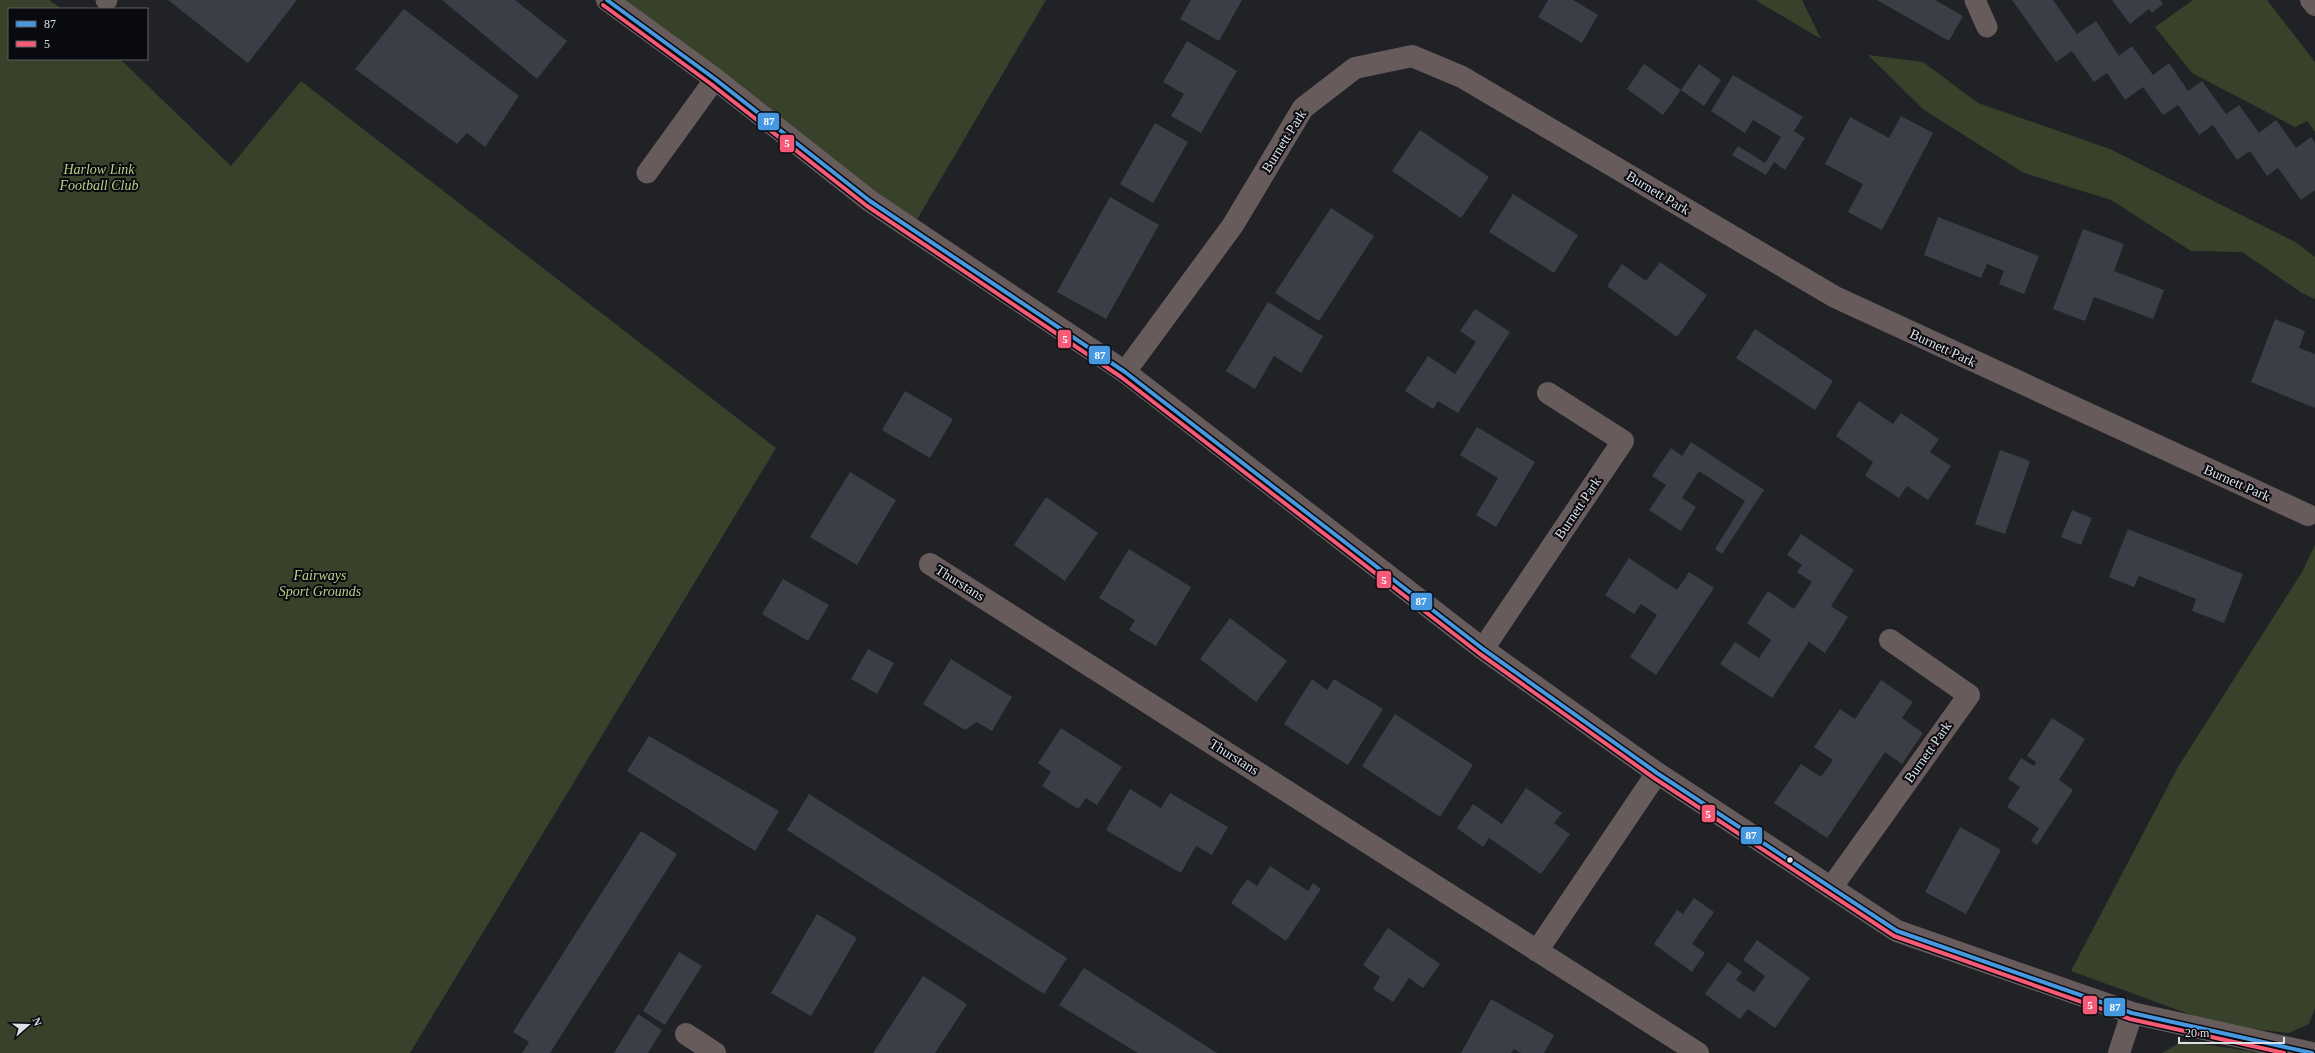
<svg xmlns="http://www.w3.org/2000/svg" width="2315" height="1053" font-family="'Times New Roman',serif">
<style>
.green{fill:#38412a}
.building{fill:#3a3e46}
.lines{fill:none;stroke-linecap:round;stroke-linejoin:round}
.lane{stroke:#675b5c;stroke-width:21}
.street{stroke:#675b5c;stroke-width:22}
.bus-1-casing{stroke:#090a0f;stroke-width:7}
.bus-2-casing{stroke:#090a0f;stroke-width:7}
.bus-1{stroke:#4699e1;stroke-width:4}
.bus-2{stroke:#f75a77;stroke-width:4}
.bus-dot{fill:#dde0e7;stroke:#090a0f;stroke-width:1.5}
.labels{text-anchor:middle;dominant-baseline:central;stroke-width:4;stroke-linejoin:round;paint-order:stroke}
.street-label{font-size:14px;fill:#dde0e7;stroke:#090a0f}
.park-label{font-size:14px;font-style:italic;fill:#b6d187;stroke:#090a0f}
.line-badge{stroke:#090a0f;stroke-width:1.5}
.badge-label{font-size:11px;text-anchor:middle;font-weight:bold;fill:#fff}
</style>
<rect width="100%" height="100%" fill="#202226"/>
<path class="green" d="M 0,0 L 49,0 L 62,9 L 9,9 L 9,59 L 120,59 L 231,166 L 301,81 L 776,448 L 410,1053 L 0,1053 Z
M 595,0 L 1046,0 L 912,228 Z
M 1755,0 L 1802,0 L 1821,39 Z
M 2193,0 L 2267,0 L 2315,62 L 2315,132 L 2307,121 L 2295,127 L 2192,73 L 2155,27 Z
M 1868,55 L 1923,62 L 1978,103 L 2110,149 L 2297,243 L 2315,257 L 2315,299 L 2302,293 L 2242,252 L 2191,251 L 2111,200 L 2024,173 L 1924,110 Z
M 2315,545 L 2315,1008 L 2309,1024 L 2289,1033 L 2219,1025 L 2071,971 L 2178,767 L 2302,572 Z
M 2183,1041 L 2262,1053 L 2162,1053 Z"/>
<path class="building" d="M 168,0 L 297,0 L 248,63 Z
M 442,0 L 515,0 L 567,41 L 537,79 Z
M 1191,0 L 1242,0 L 1219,41 L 1180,19 Z
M 1548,0 L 1573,0 L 1598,15 L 1582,43 L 1538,17 Z
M 1877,0 L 1935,0 L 1963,16 L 1949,41 Z
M 2012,0 L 2053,0 L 2077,34 L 2096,21 L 2119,56 L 2132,46 L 2153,75 L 2169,63 L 2188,91 L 2202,81 L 2226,114 L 2239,105 L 2259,133 L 2276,120 L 2296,148 L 2311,137 L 2315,143 L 2315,190 L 2301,200 L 2278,168 L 2267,176 L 2250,151 L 2237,160 L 2213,125 L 2199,135 L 2178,105 L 2163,115 L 2143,87 L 2125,100 L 2107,73 L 2094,82 L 2072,51 L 2056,62 Z
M 2112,0 L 2160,0 L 2163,4 L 2152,13 L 2149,9 L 2130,24 Z
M 404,9 L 519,96 L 485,147 L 467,133 L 457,144 L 355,69 Z
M 1187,41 L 1237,71 L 1201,133 L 1171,116 L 1184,94 L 1163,82 Z
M 1644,64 L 1681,90 L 1663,115 L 1627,89 Z
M 1699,64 L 1721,80 L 1704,106 L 1681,90 Z
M 1733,75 L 1803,117 L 1794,131 L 1805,138 L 1785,170 L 1774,162 L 1766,175 L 1732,155 L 1738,146 L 1765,163 L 1781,137 L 1753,120 L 1745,133 L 1711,111 Z
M 1901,116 L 1933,133 L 1882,230 L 1848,212 L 1863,184 L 1825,164 L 1850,117 L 1889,138 Z
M 1155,123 L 1188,142 L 1153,203 L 1120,184 Z
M 1420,130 L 1489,177 L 1461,218 L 1392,171 Z
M 1513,194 L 1578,235 L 1554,273 L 1489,232 Z
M 1110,197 L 1159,225 L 1106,319 L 1057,292 Z
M 1331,208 L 1374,236 L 1319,321 L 1275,293 Z
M 1938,217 L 2039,256 L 2024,294 L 1999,284 L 2004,271 L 1987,264 L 1981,278 L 1924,255 Z
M 2083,229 L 2124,244 L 2114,271 L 2164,290 L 2153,319 L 2094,297 L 2085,321 L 2053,309 Z
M 1660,262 L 1707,295 L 1677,337 L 1607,286 L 1622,264 L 1646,281 Z
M 1268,302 L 1323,336 L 1301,373 L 1274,356 L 1255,389 L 1226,371 Z
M 1475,309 L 1510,332 L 1458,413 L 1438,401 L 1433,409 L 1405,391 L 1428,356 L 1455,374 L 1476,342 L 1460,331 Z
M 2275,319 L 2305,331 L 2299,348 L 2315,354 L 2315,408 L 2251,382 Z
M 1755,329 L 1833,381 L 1815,410 L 1736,358 Z
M 905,391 L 953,419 L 930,458 L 882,430 Z
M 1859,401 L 1893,424 L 1901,413 L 1939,439 L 1930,452 L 1951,466 L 1928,500 L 1907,486 L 1899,498 L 1865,476 L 1873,462 L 1836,436 Z
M 1477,427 L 1535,462 L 1496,527 L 1476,515 L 1498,478 L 1460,455 Z
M 1691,442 L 1764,490 L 1722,554 L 1715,549 L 1745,501 L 1699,471 L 1682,498 L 1696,507 L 1681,531 L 1649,510 L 1666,485 L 1652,476 L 1671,448 L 1682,456 Z
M 2000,450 L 2030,461 L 2005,534 L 1975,524 Z
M 850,472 L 896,500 L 857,565 L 810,537 Z
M 1046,497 L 1098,533 L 1065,581 L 1014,545 Z
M 2072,510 L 2092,518 L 2081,545 L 2061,537 Z
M 2128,529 L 2243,574 L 2224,623 L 2192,611 L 2196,599 L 2139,576 L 2134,587 L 2109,577 Z
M 1801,534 L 1854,570 L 1831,606 L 1848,617 L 1825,653 L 1809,642 L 1772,698 L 1720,664 L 1735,642 L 1759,658 L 1771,640 L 1747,623 L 1768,591 L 1794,609 L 1812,582 L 1797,572 L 1802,565 L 1787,555 Z
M 1129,549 L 1191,587 L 1156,646 L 1129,630 L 1135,620 L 1099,598 Z
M 1629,558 L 1677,590 L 1689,572 L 1714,588 L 1656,675 L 1630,657 L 1657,615 L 1641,604 L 1634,614 L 1605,595 Z
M 783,579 L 829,605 L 808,641 L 762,614 Z
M 1230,618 L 1287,661 L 1256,702 L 1200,659 Z
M 868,649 L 894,663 L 877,694 L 851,679 Z
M 951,659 L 1012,697 L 992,731 L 977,722 L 965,730 L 923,704 Z
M 1312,679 L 1327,690 L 1334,679 L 1383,709 L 1348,765 L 1284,724 Z
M 1881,680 L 1913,702 L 1902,718 L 1923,733 L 1902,764 L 1885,752 L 1827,838 L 1774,803 L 1801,764 L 1821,777 L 1833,760 L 1814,747 L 1840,709 L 1855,719 Z
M 1395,714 L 1473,765 L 1440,817 L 1362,766 Z
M 2052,718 L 2085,739 L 2059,780 L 2073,790 L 2037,845 L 2031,841 L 2039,828 L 2007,807 L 2020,787 L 2008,779 L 2021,758 L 2034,766 L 2036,762 L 2027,756 Z
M 1061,728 L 1122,767 L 1097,805 L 1086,798 L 1078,809 L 1042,786 L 1051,772 L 1038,763 Z
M 649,736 L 779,811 L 755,851 L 627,771 Z
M 1526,788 L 1562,813 L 1554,823 L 1570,834 L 1541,874 L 1489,838 L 1483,847 L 1457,828 L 1473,804 L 1502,824 Z
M 1130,789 L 1161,808 L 1170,793 L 1228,827 L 1212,855 L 1196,846 L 1181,873 L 1106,830 Z
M 809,794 L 1067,958 L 1044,994 L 787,830 Z
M 1960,827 L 2001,850 L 1966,914 L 1925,892 Z
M 641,831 L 677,854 L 550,1053 L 522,1053 L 529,1042 L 513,1032 Z
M 1270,866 L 1308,891 L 1313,883 L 1321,889 L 1286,941 L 1231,903 L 1247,879 L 1257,886 Z
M 1694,898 L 1714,912 L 1692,944 L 1705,953 L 1692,972 L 1654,944 L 1677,910 L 1683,914 Z
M 817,914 L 857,938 L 811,1016 L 771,993 Z
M 1388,928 L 1440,964 L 1423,988 L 1409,978 L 1393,1002 L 1373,989 L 1380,977 L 1363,965 Z
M 1757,940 L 1810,978 L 1775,1028 L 1748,1009 L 1740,1019 L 1705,994 L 1728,962 L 1742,972 L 1736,980 L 1754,992 L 1765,976 L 1743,960 Z
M 679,952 L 702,966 L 665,1025 L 643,1011 Z
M 1084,968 L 1217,1053 L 1138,1053 L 1059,1005 Z
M 923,976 L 967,1004 L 935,1053 L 873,1053 Z
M 1491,999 L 1554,1035 L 1544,1053 L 1521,1053 L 1514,1049 L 1511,1053 L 1461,1053 Z
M 638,1014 L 662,1030 L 648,1053 L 614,1053 Z"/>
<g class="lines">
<path class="lane" d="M 106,0 L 107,0
M 1975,0 L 1987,27
M 647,173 L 715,79"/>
<path class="street" d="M 607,0 L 715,79 L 870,201 L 1125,372 L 1483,649 L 1657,773 L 1897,931 L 2132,1013 L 2312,1053
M 2311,0 L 2315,5
M 1125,372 L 1233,225 L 1303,108 L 1355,68 L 1412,56 L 1462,77 L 1835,297 L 2308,515
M 930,564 L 1698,1053
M 1483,649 L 1623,441 L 1548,393
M 1831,888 L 1969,695 L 1890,640
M 1537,951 L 1657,773
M 686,1034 L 715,1053
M 2119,1053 L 2132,1013"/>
<g class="bus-1-casing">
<path id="bus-1" d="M 607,0 L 715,79 L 870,201 L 1125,372 L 1483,649 L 1657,773 L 1897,931 L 2132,1013 L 2312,1053"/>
</g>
<g class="bus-2-casing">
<path id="bus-2" d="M 603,5 L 711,84 L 867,206 L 1121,377 L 1480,654 L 1654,778 L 1894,936 L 2130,1019 L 2284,1053"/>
</g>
<use href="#bus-1" class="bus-1"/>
<use href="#bus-2" class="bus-2"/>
</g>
<circle class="bus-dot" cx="1790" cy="860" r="3.5"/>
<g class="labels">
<g class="street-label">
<text transform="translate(1284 141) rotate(-58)">Burnett Park</text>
<text transform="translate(1658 193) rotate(31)">Burnett Park</text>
<text transform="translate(1943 348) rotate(25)">Burnett Park</text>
<text transform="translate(2237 483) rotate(24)">Burnett Park</text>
<text transform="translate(1578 508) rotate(-56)">Burnett Park</text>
<text transform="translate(960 583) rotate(32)">Thurstans</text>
<text transform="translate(1928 752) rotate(-55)">Burnett Park</text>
<text transform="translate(1234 757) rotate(32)">Thurstans</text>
</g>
<g class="park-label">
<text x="99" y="169">Harlow Link<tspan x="99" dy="16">Football Club</tspan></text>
<text x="320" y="575">Fairways<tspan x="320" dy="16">Sport Grounds</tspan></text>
</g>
</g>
<g class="line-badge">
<rect x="757" y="112" width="23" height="19" rx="4" fill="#4699e1"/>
<rect x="779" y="134" width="16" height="19" rx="4" fill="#f75a77"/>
<rect x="1057" y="329" width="15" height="20" rx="4" fill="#f75a77"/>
<rect x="1088" y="345" width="23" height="20" rx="4" fill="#4699e1"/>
<rect x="1376" y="570" width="16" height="19" rx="4" fill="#f75a77"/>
<rect x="1410" y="592" width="23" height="19" rx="4" fill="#4699e1"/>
<rect x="1701" y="804" width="15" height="19" rx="4" fill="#f75a77"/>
<rect x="1740" y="826" width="23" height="19" rx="4" fill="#4699e1"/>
<rect x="2082" y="995" width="16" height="20" rx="4" fill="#f75a77"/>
<rect x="2103" y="997" width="23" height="20" rx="4" fill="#4699e1"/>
</g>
<g class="badge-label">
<text x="769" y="125">87</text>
<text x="787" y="147">5</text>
<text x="1065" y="343">5</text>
<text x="1100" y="359">87</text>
<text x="1384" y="584">5</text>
<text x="1421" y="605">87</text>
<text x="1708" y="818">5</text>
<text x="1751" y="839">87</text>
<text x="2090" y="1009">5</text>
<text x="2115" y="1011">87</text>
</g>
<rect x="8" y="8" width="140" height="52" fill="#090a0f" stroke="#5e6065"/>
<rect x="16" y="21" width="20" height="6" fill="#4699e1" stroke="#5e6065"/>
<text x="44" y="28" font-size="12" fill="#dde0e7">87</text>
<rect x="16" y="41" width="20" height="6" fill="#f75a77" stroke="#5e6065"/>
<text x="44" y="48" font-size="12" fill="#dde0e7">5</text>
<g transform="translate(28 1025) rotate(70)" stroke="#090a0f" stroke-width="3" paint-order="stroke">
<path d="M0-3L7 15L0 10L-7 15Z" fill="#dde0e7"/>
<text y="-6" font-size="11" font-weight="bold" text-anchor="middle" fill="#dde0e7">N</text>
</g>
<path d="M2179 1037v6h105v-6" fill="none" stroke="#dde0e7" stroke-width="2"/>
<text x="2185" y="1037" font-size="12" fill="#dde0e7" stroke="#090a0f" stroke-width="3" paint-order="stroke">20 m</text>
</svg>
